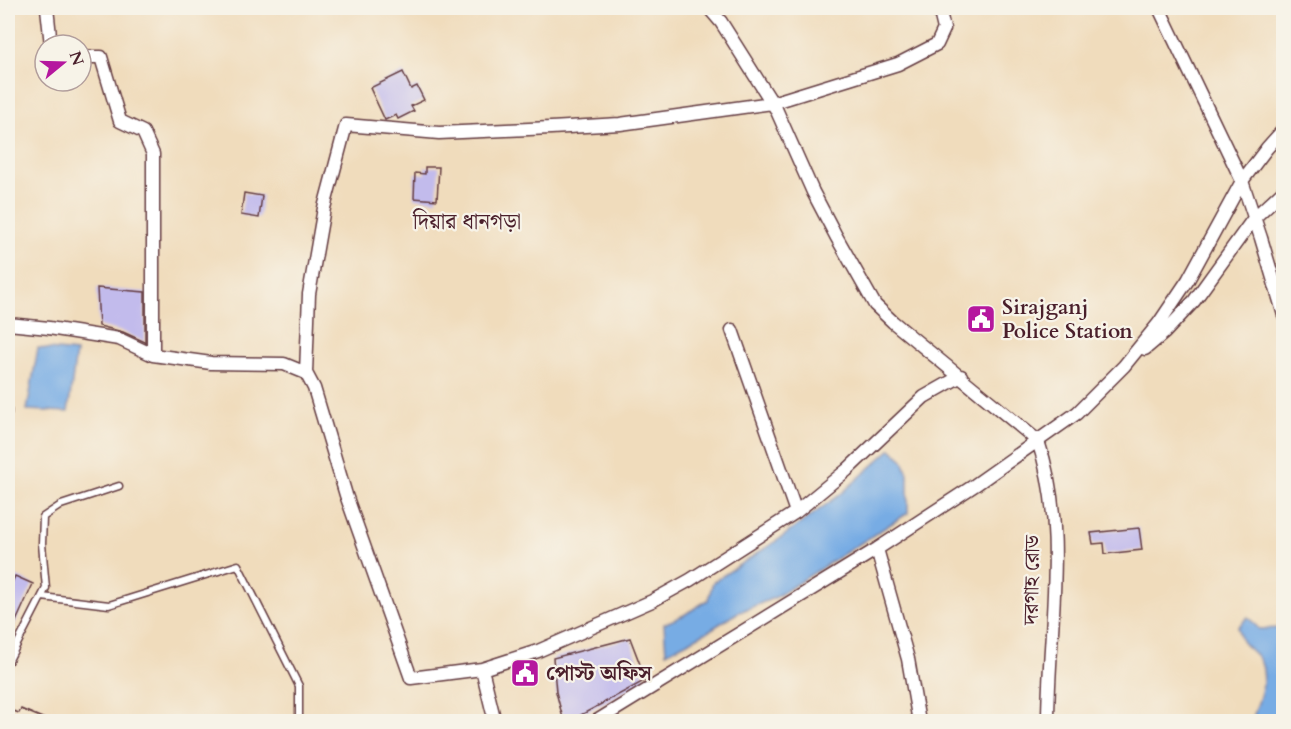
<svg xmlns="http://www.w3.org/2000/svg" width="1291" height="729" font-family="Cardo,'Noto Serif Bengali',serif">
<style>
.water{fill:#77ace4;stroke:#606688;stroke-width:1.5}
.building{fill:#c2bbec}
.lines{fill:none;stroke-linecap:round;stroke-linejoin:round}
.service-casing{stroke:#633b41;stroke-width:9}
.minor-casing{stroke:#633b41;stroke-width:15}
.service{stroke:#fff;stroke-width:6}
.minor{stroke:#fff;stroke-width:12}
.labels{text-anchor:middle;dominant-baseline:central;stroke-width:4.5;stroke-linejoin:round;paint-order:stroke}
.poi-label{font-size:21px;font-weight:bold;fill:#4a1f2b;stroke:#f7f3e8;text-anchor:start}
.street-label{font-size:21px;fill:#4a1f2b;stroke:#f7f3e8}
.neighbourhood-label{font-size:22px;fill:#4a1f2b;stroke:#f7f3e8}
</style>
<rect width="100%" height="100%" fill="#f7f3e8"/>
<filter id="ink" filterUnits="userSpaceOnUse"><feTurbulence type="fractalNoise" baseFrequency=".0167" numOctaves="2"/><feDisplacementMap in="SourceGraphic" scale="12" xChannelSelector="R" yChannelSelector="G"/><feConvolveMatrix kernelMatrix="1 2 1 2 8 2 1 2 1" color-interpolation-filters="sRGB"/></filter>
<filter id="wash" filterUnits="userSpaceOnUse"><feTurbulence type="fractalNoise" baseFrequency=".008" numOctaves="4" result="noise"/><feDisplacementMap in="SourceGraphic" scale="24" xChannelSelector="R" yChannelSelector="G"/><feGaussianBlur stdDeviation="1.35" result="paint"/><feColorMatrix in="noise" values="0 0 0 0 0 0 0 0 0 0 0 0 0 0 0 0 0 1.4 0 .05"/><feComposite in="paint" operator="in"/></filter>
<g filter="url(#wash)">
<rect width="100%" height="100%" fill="#f0dcbc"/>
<path class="water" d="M 38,348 L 76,352 L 68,412 L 27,410 Z
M 891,449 L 903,460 L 908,474 L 908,513 L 776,597 L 737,613 L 707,632 L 666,653 L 664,624 L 684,615 L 708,600 L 713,582 L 778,540 L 842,493 Z
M 1248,617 L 1259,629 L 1283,628 L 1283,721 L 1252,721 C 1258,701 1273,671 1255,654 C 1243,642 1241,644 1238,627 Z"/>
<g id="blocks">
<path class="building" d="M 403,72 L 411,89 L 417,86 L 424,100 L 411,106 L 414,111 L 398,119 L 396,115 L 385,120 L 370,88 Z
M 425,167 L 439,167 L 437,200 L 414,198 L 415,173 L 425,174 Z
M 244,193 L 262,196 L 259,218 L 241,215 Z
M 97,288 L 145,292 L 145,342 L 123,332 L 99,326 Z
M 1139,528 L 1142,550 L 1105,554 L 1104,543 L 1093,544 L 1091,533 Z
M 15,576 L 33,584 L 8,639 L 8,592 Z
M 630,638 L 646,680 L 568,722 L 564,722 L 556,692 L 553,658 Z
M 8,709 L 19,713 L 21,709 L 52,722 L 8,722 Z"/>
</g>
</g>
<g filter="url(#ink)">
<use href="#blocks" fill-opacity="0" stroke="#633b41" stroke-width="1.5"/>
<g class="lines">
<g class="service-casing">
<path id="service" d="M 8,410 L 8,413
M 42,597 L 109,605 L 238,565 L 299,686 L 299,722
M 8,662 L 46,588 L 42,544 L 43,517 L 61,505 L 119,486"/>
</g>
<g class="minor-casing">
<path id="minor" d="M 47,8 L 51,45
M 709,8 L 721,22 L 776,109 L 813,192 L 836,236 L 875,305 L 893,322 L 1038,441 C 1069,531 1048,629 1048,722
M 1159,8 L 1242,181 L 1261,238 L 1284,315
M 81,57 L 101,57 L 120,121 L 143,132 L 153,154 L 153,355
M 8,324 L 49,328 L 119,339 L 153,355 L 211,363 L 284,364 L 306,373 L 314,388 L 346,495 L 411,678 L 482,669 L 538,651 L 652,601 L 690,580 L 796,512 L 847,470 L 924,397 L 961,376
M 732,330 L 796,512
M 1145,349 L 1164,333 L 1194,301 L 1254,218 L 1284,190
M 306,373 L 309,294 L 324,208 L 346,125 L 439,133 L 551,128 L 620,124 L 772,103 L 898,64 L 937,44 L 944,29 L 939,8
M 877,549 L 908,659 L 919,722
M 482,669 L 495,722
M 595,722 L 877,549 L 975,485 L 1077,413 L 1124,366 L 1159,323 L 1188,280 L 1242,181 L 1267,148 L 1284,129"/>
</g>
<use href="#service" class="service"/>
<use href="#minor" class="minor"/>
</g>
</g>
<defs>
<g id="civic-square" transform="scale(1.5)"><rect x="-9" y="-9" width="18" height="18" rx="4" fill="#b5179e" stroke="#f7f3e8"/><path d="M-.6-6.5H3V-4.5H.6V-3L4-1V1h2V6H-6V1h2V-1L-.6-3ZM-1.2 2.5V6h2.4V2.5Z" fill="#fff"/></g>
</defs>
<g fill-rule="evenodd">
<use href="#civic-square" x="981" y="319"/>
<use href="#civic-square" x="525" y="673"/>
</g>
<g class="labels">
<g class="poi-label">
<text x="1002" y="307">Sirajganj<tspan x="1002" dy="24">Police Station</tspan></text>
<text x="546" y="673">পোস্ট অফিস</text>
</g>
<g class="street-label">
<text transform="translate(1032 580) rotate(-89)">দরগাহ রোড</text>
</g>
<g class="neighbourhood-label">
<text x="467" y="222">দিয়ার ধানগড়া</text>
</g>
</g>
<rect width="1291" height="729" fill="none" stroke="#f7f3e8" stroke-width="30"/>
<g transform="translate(63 63) rotate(71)"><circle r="28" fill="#f7f3e8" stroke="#b29e9c" stroke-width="1.5"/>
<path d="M0-4.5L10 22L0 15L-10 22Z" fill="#b5179e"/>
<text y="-9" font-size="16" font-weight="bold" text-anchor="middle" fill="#4a1f2b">N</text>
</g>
</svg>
